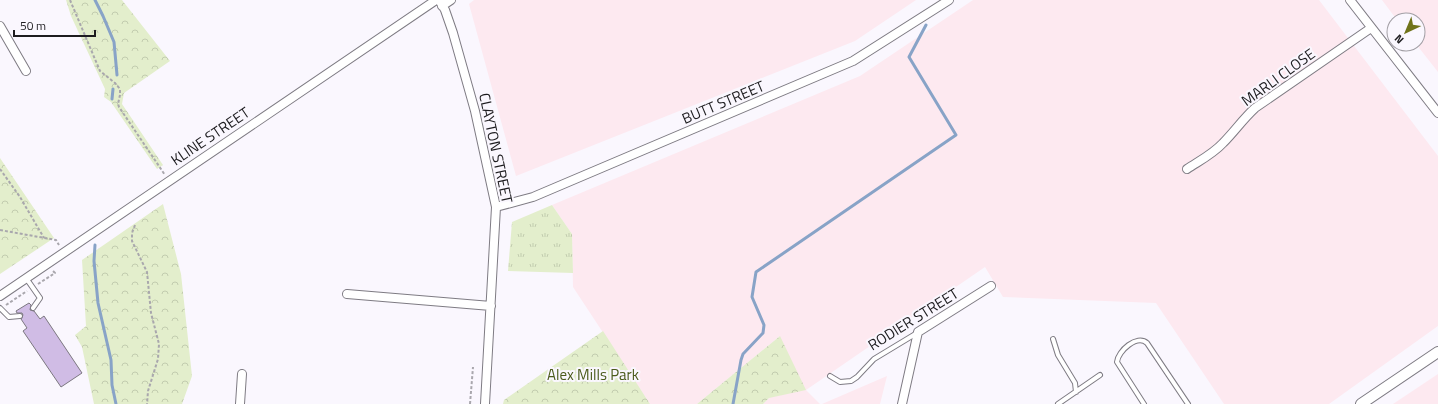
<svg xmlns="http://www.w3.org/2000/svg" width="1438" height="404" font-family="'Titillium Web',sans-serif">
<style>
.industrial{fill:#fde9f0}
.grass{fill:url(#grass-tufts)}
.forest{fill:url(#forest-crowns)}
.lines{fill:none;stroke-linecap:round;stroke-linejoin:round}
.stream{stroke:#88a3c7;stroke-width:3}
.building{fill:#d0bce5;stroke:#7c7880}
.service-casing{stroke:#7e7b83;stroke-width:6}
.minor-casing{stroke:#7e7b83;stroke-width:10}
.tertiary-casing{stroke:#7e7b83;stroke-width:12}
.path{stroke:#a9a7ad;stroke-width:2;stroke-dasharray:3 2;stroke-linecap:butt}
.service{stroke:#fff;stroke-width:4}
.minor{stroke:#fff;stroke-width:8}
.tertiary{stroke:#fff;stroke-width:10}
.labels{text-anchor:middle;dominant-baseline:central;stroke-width:4;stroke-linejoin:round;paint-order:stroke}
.street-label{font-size:15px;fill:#1d1c1f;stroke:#faf7fe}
.park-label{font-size:15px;fill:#4b5b1b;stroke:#faf7fe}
</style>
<defs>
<pattern id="grass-tufts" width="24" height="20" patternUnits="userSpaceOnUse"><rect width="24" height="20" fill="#e3eecc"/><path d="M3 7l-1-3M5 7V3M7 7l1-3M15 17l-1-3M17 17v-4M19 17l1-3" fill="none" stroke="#c2ccaf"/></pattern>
<pattern id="forest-crowns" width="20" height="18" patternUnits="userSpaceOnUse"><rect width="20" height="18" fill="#e3eecc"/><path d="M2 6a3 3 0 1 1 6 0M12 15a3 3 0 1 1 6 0" fill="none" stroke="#c2ccaf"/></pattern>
</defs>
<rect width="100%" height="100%" fill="#faf7fe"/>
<path class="industrial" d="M 474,0 L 916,0 L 855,41 L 516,176 L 469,4 Z
M 973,0 L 1319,0 L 1438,156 L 1438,326 L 1329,404 L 1224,404 L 1156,303 L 1003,297 L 985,267 L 806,390 L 820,404 L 763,404 L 769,398 L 780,336 L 697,404 L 650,404 L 573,287 L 572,234 L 552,205 L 860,76 Z
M 1382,0 L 1438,0 L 1438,72 L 1416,44 L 1418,44 L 1418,20 L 1397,20 Z
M 1438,374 L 1438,404 L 1393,404 Z
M 887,376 L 880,404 L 822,404 Z"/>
<path class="grass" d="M 552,205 L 572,234 L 573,273 L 508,271 L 512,222 Z"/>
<path class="forest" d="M 66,0 L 122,0 L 170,61 L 124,93 L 122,104 L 163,165 L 157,169 L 111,102 L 104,97 L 105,89 L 71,16 Z
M 0,158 L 54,238 L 0,274 Z
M 163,204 L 181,274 L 192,376 L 182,404 L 94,404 L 82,347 L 75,335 L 86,326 L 82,260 Z
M 603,331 L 650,404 L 503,404 L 504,400 Z
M 780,336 L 806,390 L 769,398 L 763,404 L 697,404 Z"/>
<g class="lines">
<path class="stream" d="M 95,0 L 103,16 L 114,42 L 117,75
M 112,99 L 113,89
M 95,245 L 94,261 L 98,303 L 111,360 L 112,385 L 116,404
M 733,404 L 741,360 L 743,354 L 763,333 L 764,325 L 752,297 L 756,272 L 956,135 L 909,57 L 926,25"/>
</g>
<path class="building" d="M 29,303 L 31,305 L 30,310 L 34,311 L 40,319 L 44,316 L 82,373 L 61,387 L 23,331 L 27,328 L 21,319 L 23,315 L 22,313 L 17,313 L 16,311 Z"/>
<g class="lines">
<g class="service-casing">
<path id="service" d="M 26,278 L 40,298 L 33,308
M 0,308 L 9,317 L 20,316
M 1053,339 L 1058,355 L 1075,383 L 1076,392
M 830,376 L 840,382 L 851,381 L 857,377 L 874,359 L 917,333
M 1058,404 L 1100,375
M 1144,404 L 1117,362 C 1118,351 1137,334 1147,343 L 1188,404"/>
</g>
<g class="minor-casing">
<path id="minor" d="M 439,0 L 445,10 L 453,33 L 475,111 L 496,207 L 485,404
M 1350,0 L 1438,113
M 442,6 L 451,0
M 0,26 L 26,71
M 1187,169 C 1199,161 1213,154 1223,143 C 1234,132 1243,119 1255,108 L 1371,28
M 496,207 L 533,197 L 853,61 L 949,0
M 347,294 L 491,306
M 0,296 L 436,0
M 240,404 L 242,374
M 902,404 L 918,332 L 991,286"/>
</g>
<g class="tertiary-casing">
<path id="tertiary" d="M 1361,404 L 1438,352"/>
</g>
<path class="path" d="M 70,0 L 100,71 L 115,83 L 120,89 L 120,95 L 118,104 L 119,107 L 165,175
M 0,169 L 20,197 L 44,238
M 135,225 L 132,233 L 132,241 L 147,272 L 151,313 L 159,344 L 158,359 L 148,391 L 147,404
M 0,230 L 56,240 L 59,245
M 38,284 L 55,273 L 53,271
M 6,305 L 27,291
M 470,404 L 473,367"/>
<use href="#service" class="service"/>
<use href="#minor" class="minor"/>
<use href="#tertiary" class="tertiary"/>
</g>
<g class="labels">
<g class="street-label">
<text transform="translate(1278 77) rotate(-36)">MARLI CLOSE</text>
<text transform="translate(723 102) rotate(-23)">BUTT STREET</text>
<text transform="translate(210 136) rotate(-34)">KLINE STREET</text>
<text transform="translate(496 148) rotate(78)">CLAYTON STREET</text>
<text transform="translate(913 319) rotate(-32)">RODIER STREET</text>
</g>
<g class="park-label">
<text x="593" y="374">Alex Mills Park</text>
</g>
</g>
<g transform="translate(1406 32) rotate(224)"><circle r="19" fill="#faf7fe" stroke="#a29fa5"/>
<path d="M0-3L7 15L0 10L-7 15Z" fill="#70731a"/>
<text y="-6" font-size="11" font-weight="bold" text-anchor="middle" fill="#1d1c1f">N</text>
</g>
<path d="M14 30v6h81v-6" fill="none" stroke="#1d1c1f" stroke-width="2"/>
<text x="20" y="30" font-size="12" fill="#1d1c1f" stroke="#faf7fe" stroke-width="3" paint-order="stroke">50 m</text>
</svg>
